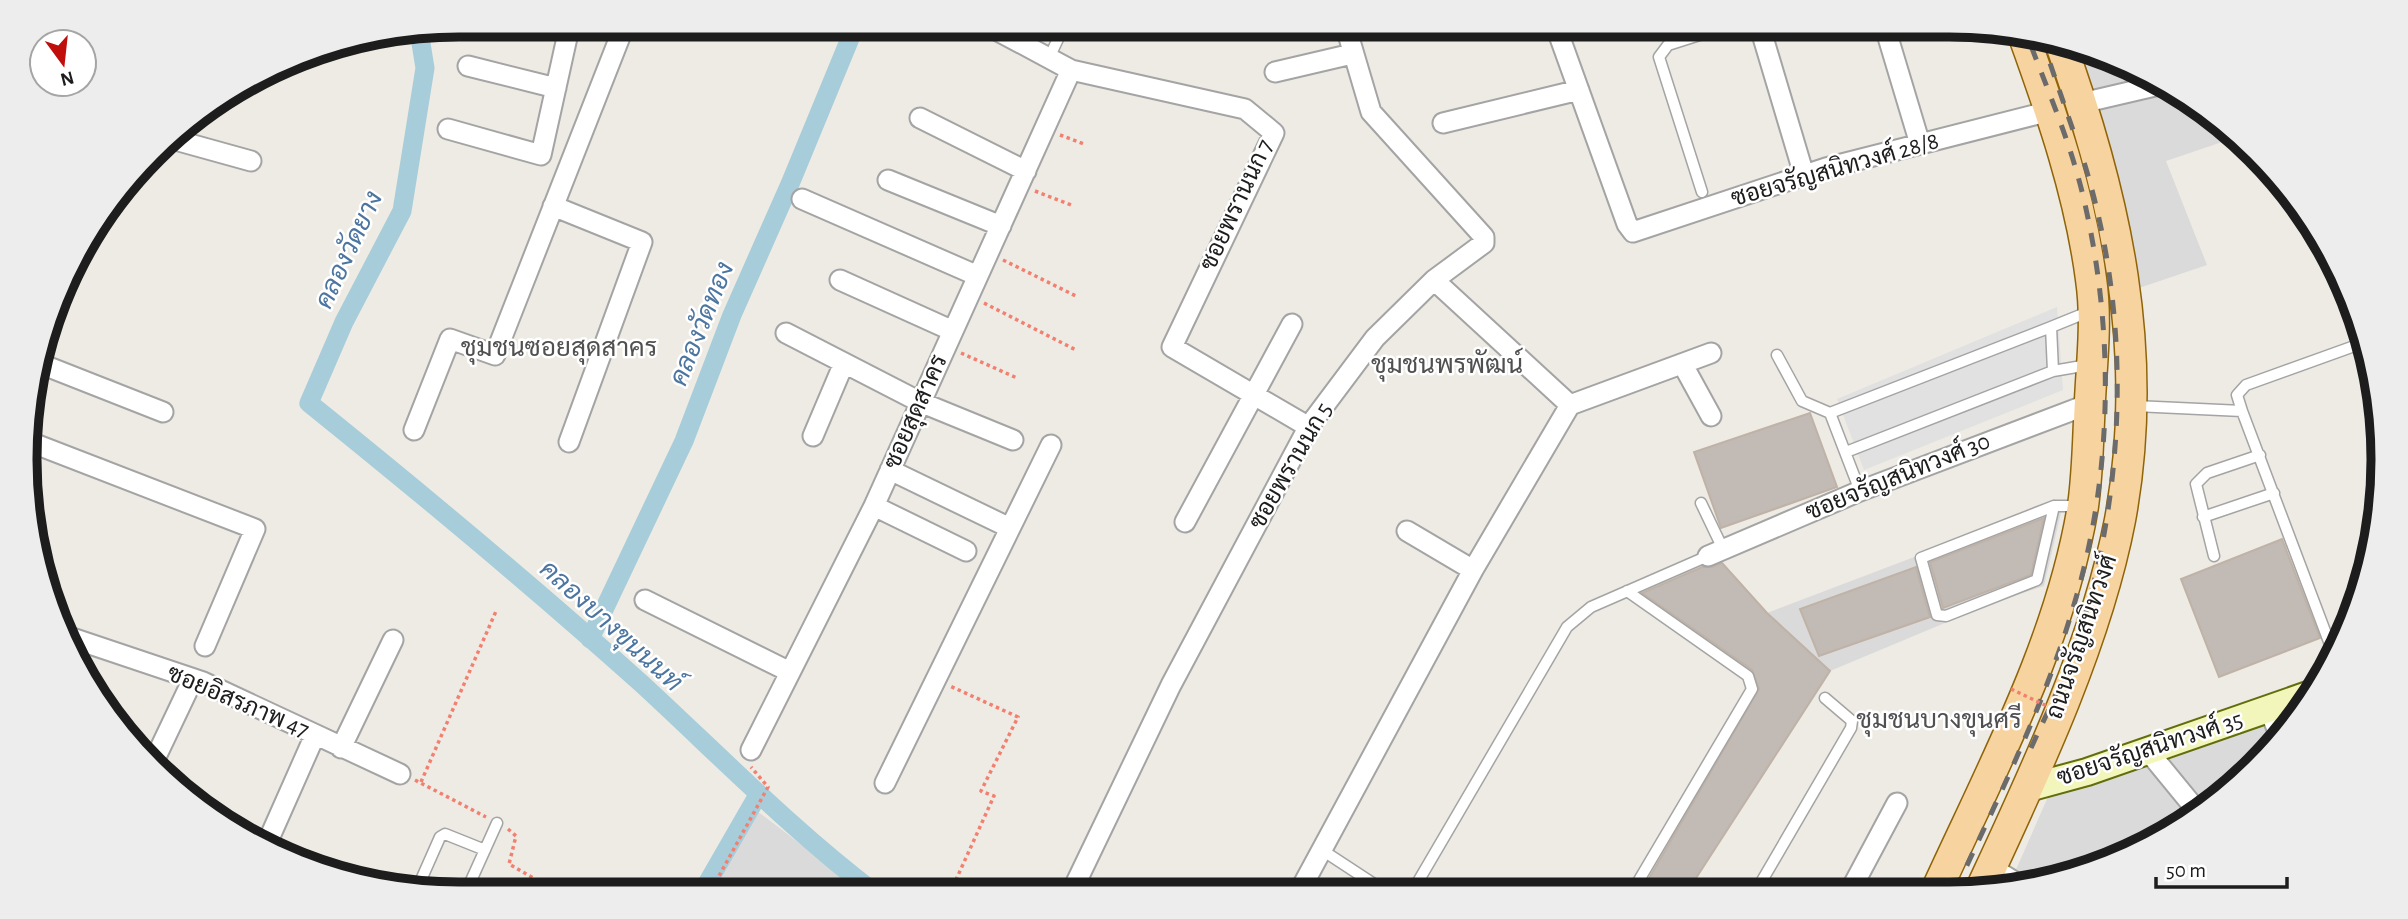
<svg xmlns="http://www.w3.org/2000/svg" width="2408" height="919" font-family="'Alegreya Sans',Sarabun,sans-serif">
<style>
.residential{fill:#dbdada}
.parking{fill:#e1e1e1}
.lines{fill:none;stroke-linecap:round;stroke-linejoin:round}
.canal{stroke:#a6cdd9;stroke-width:19}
.building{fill:#c2bab4;stroke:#bfb2a7;stroke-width:2}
.lane-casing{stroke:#a4a4a4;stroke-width:13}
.street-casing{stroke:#a4a4a4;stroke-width:23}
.secondary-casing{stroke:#626e0b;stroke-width:30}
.primary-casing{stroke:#8f6408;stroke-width:33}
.path{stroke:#f28071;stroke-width:3.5;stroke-dasharray:3.5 3.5;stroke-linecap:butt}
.lane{stroke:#fff;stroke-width:10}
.street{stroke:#fff;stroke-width:19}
.secondary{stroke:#f2f6ba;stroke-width:26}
.primary{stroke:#f7d3a0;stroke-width:30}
.rail{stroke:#6b6b6b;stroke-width:5;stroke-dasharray:14 14;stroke-linecap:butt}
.path-bridge{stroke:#f28071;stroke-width:3.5;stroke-dasharray:3.5 3.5;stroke-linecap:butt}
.labels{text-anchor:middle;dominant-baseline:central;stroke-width:5;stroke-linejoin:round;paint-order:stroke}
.street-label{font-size:24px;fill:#1d1d1d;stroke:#fff}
.water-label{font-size:26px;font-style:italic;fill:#4c75a0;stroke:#fff}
.neighbourhood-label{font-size:26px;fill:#505050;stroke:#fff}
.rim{fill:none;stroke:#1d1d1d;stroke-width:9}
</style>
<rect width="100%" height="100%" fill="#eeebe4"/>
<path class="residential" d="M 2068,43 L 2214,115 L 2234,138 L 2166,161 L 2207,265 L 2133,290 Z
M 2064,500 L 2044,586 L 1995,602 L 1830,671 L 1767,613 Z
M 2308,699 L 2236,786 L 2141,850 L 2007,890 L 2051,790 Z
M 753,808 L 777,826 L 865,894 L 707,894 Z"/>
<path class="parking" d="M 2057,307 L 2063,390 L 1864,470 L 1837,399 Z"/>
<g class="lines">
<path class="canal" d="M 419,31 L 425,68 L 402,211 L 344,322 L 309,403 C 422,494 534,587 642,684 C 719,755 792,830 875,893
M 590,639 L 684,441 L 732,315 L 790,184 L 856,24
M 701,894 L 758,795"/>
</g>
<path class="building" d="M 1810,413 L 1837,487 L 1721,528 L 1694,452 Z
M 2044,518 L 2031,575 L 1943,608 L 1930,562 Z
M 2282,539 L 2320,638 L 2219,677 L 2181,579 Z
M 1722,563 L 1767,613 L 1830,671 L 1687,892 L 1641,892 L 1759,689 L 1752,670 L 1642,593 L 1702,567 L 1712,567 Z
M 1916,567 L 1930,617 L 1819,656 L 1800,609 Z"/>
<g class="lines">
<g class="lane-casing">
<path id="lane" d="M 1049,58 L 1065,24
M 1702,192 L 1659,57 L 1668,45 L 1734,24
M 2051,327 L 2083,314
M 1777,355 L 1802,401 L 1830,413 L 2051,327 L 2053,371 L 1846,452
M 2053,371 L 2088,365
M 2135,406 L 2242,411 L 2334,655
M 2242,411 L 2237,395 L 2246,385 L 2360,344
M 1830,413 L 1860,491
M 1701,503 L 1723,549
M 2054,506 L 2037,580 L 1946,616 L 1937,615 L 1921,558 L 2054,506 L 2079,506
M 2203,517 L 2274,493
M 2214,556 L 2196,484 L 2207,473 L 2260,455
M 1627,591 L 1748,676 L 1752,689 L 1632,892
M 1322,850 L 1383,890
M 417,889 L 440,837 L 445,834 L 485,850
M 1756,891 L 1851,728 L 1852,721 L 1825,698
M 1412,892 L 1567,627 L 1591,607 L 1708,556
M 465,894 L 497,823"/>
</g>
<g class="street-casing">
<path id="street" d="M 985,24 L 1071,70 L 1245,109 L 1274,133 L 1172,347 L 1302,423
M 1555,24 L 1627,224 L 1633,232 L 1826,168 L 2038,114
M 1759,24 L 1804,175
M 1884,24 L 1920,144
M 468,66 L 556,88
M 1275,72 L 1352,54
M 2082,103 L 2155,86
M 920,118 L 1026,171
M 1443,123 L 1579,90
M 448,129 L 541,155 L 570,24
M 168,138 L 251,161
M 888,180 L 1001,226
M 802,199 L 978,276
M 553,206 L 642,242 L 569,442
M 840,280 L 953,331
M 1434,280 L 1570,405
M 786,333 L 920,402 L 1013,440
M 41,364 L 163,412
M 1683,365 L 1711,416
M 414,430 L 450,339 L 495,355 L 625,24
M 813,436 L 844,363
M 30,442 L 255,529 L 205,646
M 890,470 L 1010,528
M 874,506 L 966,551
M 1185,522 L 1292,324
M 1407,531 L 1473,570
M 1708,556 L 1860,491 L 2089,404
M 645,600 L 790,672
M 72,638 L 203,682 L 400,774
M 2269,709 L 2279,734
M 341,748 L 393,640
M 751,750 L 874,506 L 1071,70
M 2148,751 L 2198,812
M 154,761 L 193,679
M 885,783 L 1051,445
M 268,841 L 315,735
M 1991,867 L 2021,886
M 1850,891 L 1897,803
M 1299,892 L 1473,570 L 1570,405 L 1711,353
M 1071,893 L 1171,685 L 1309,426 L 1375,338 L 1434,280 L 1484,243 L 1484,237 L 1371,112 L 1345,24"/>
</g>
<g class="secondary-casing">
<path id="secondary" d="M 2028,788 L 2087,772 L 2311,694"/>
</g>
<g class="primary-casing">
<path id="primary" d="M 1936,891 C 1992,768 2061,641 2083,506 C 2088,471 2088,436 2090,400 C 2092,359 2097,320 2091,279 C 2080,195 2052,114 2023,34
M 1980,891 C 2033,777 2096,645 2120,520 C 2151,353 2116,196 2059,39"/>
</g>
<path class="path" d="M 1060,135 L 1084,144
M 1035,191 L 1074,206
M 1003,260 L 1078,297
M 984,303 L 1076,350
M 961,353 L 1017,378
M 415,780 L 486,817
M 421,782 L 497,609
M 508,829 L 516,836 L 509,864 L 542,883 L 539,894
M 950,893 L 994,796 L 981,791 L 1018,717 L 950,686
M 709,894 L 768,787 L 751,767"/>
<use href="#lane" class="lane"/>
<use href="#street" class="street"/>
<use href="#secondary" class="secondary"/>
<use href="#primary" class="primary"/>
<path class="rail" d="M 2041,37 L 2075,136
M 2031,748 C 2050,706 2072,664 2084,620 C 2127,471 2130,308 2083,159
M 1955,891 C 1998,798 2044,706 2073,608 C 2113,477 2115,333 2084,200 C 2071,143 2047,89 2027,35"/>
<path class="path-bridge" d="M 2011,689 L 2066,715"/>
</g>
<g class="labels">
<g class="street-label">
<text transform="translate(1835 170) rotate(-16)">ซอยจรัญสนิทวงศ์ 28/8</text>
<text transform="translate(1237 205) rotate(-65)">ซอยพรานนก 7</text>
<text transform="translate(916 412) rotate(-66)">ซอยสุดสาคร</text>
<text transform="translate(1291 466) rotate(-60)">ซอยพรานนก 5</text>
<text transform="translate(1898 477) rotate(-22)">ซอยจรัญสนิทวงศ์ 30</text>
<text transform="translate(2082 637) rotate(-71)">ถนนจรัญสนิทวงศ์</text>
<text transform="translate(238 702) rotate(23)">ซอยอิสรภาพ 47</text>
<text transform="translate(2150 749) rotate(-18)">ซอยจรัญสนิทวงศ์ 35</text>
</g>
<g class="water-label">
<text transform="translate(349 250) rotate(-65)">คลองวัดยาง</text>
<text transform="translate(702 324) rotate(-68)">คลองวัดทอง</text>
<text transform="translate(611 626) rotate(42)">คลองบางขุนนนท์</text>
</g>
<g class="neighbourhood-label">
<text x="559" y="348">ชุมชนซอยสุดสาคร</text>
<text x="1447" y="365">ชุมชนพรพัฒน์</text>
<text x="1939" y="720">ชุมชนบางขุนศรี</text>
</g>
</g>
<path d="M0 0H2408V919H0ZM459 37H1949A422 422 0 0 1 2371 459V460A422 422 0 0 1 1949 882H459A422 422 0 0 1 37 460V459A422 422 0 0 1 459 37Z" fill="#ededed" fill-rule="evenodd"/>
<path class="rim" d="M459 37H1949A422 422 0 0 1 2371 459V460A422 422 0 0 1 1949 882H459A422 422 0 0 1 37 460V459A422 422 0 0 1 459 37Z"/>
<g transform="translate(63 63) rotate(165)"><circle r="33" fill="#ffffff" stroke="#a5a5a5" stroke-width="2"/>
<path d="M0-5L12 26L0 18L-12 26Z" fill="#c00e0b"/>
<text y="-10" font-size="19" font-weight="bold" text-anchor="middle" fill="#1d1d1d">N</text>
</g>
<path d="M2156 877v10h131v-10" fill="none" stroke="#1d1d1d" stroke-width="3.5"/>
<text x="2166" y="877" font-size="21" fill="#1d1d1d" stroke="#ffffff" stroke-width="5" paint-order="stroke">50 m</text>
</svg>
